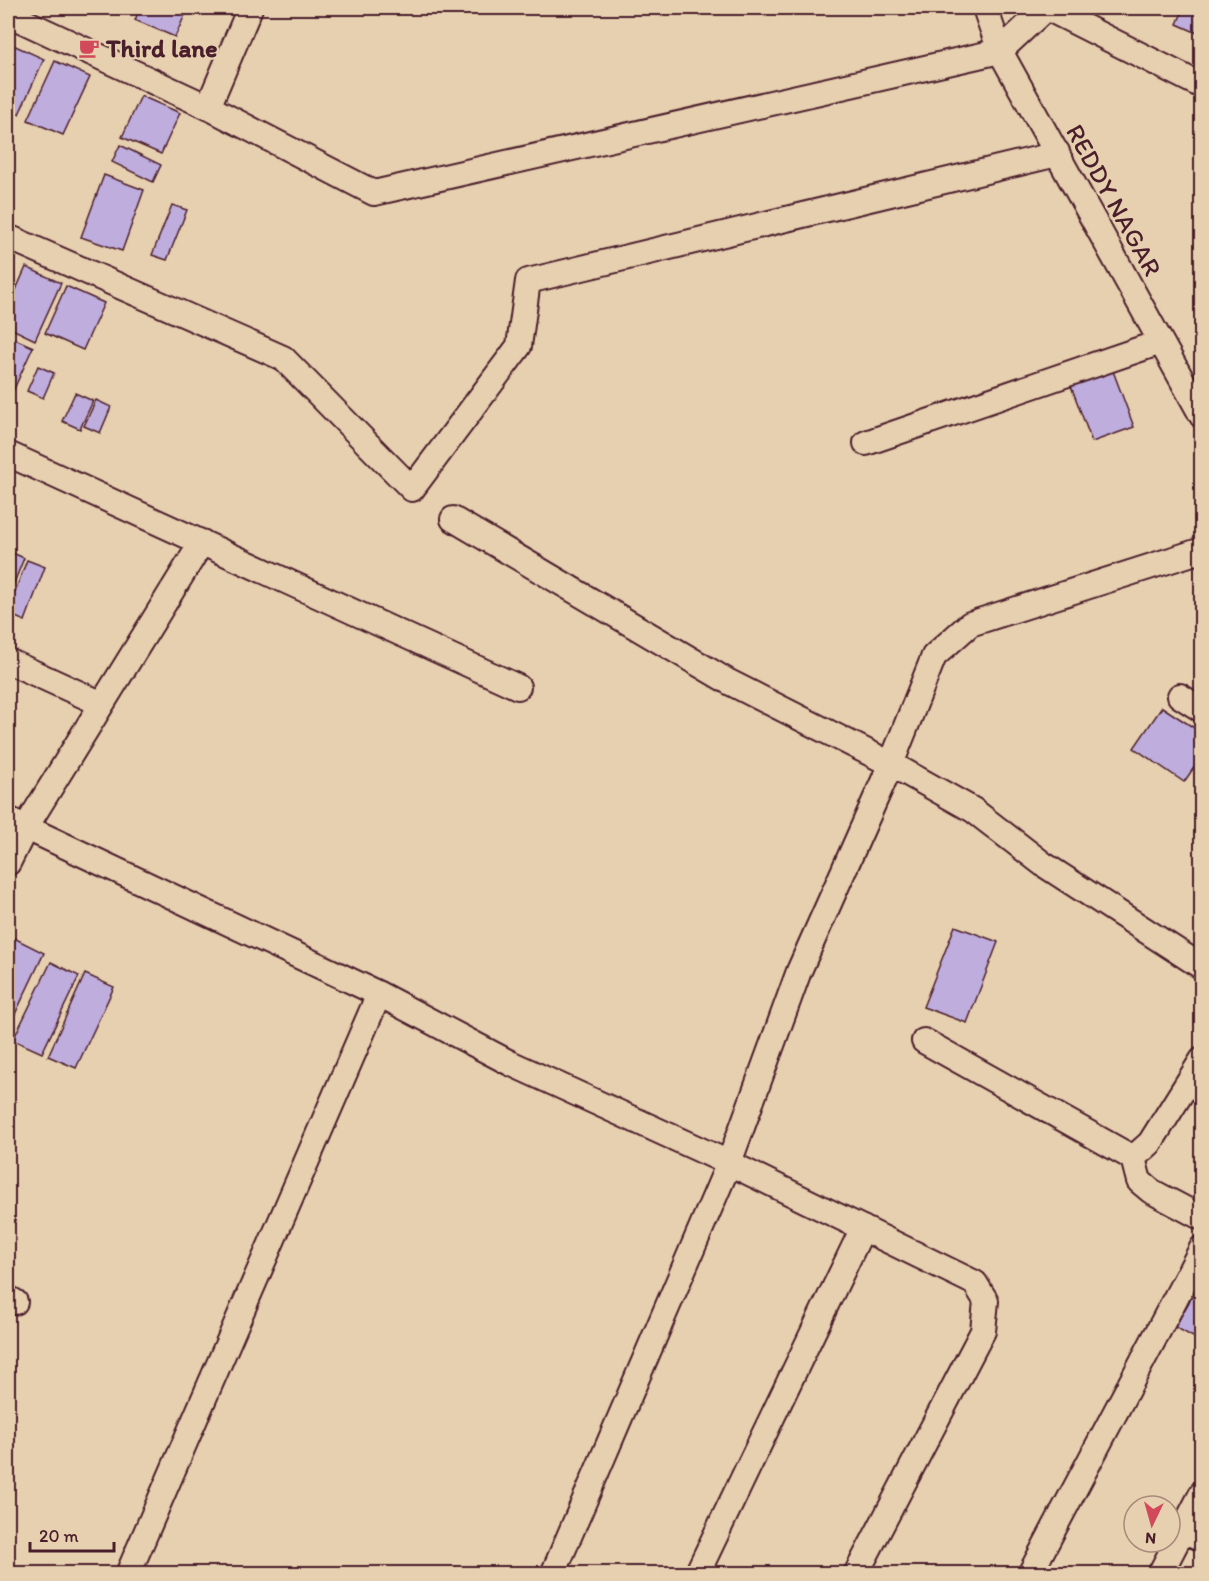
<svg xmlns="http://www.w3.org/2000/svg" width="1209" height="1581" font-family="Itim,sans-serif">
<style>
.building{fill:#bfaddd;stroke:#4a1f2b;stroke-width:1.5}
.lines{fill:none;stroke-linecap:round;stroke-linejoin:round}
.minor-casing{stroke:#4a1f2b;stroke-width:28}
.minor{stroke:#e7d0b0;stroke-width:24}
.labels{text-anchor:middle;dominant-baseline:central;stroke-width:4.5;stroke-linejoin:round;paint-order:stroke}
.poi-label{font-size:26px;font-weight:bold;fill:#4a1f2b;stroke:#e7d0b0;text-anchor:start}
.street-label{font-size:26px;fill:#4a1f2b;stroke:#e7d0b0}
</style>
<rect width="100%" height="100%" fill="#e7d0b0"/>
<filter id="ink" filterUnits="userSpaceOnUse"><feTurbulence type="fractalNoise" baseFrequency=".0167" numOctaves="2"/><feDisplacementMap in="SourceGraphic" scale="12" xChannelSelector="R" yChannelSelector="G"/><feConvolveMatrix kernelMatrix="1 2 1 2 8 2 1 2 1" color-interpolation-filters="sRGB"/></filter>
<g filter="url(#ink)">
<path class="building" d="M 140,8 L 188,8 L 175,37 L 135,20 Z
M 1184,8 L 1202,8 L 1202,35 L 1177,24 Z
M 11,44 L 44,59 L 19,114 L 8,109 L 8,52 Z
M 55,61 L 90,77 L 63,135 L 28,120 Z
M 141,96 L 180,113 L 161,154 L 122,137 Z
M 120,145 L 161,165 L 153,182 L 112,162 Z
M 104,175 L 144,190 L 122,251 L 81,237 Z
M 172,205 L 187,210 L 167,260 L 152,255 Z
M 8,255 L 15,259 L 8,276 Z
M 26,267 L 61,283 L 35,340 L 8,327 L 8,308 Z
M 66,286 L 104,303 L 83,350 L 45,333 Z
M 8,336 L 33,347 L 9,400 L 8,400 Z
M 38,366 L 54,373 L 43,398 L 27,391 Z
M 1113,371 L 1134,427 L 1092,442 L 1071,386 Z
M 75,393 L 93,401 L 80,429 L 62,421 Z
M 96,400 L 111,407 L 100,433 L 84,426 Z
M 8,551 L 24,558 L 8,598 Z
M 27,560 L 45,567 L 25,621 L 8,614 L 8,610 Z
M 1162,707 L 1202,733 L 1202,756 L 1184,782 L 1134,748 Z
M 955,926 L 998,942 L 967,1023 L 923,1007 Z
M 8,935 L 44,953 L 8,1029 Z
M 51,962 L 79,976 L 42,1053 L 13,1040 Z
M 85,974 L 114,987 L 76,1068 L 48,1056 Z
M 1199,1284 L 1202,1286 L 1202,1342 L 1175,1327 Z"/>
<g class="lines">
<g class="minor-casing">
<path id="minor" d="M 985,8 L 1000,51 L 1202,416
M 1047,8 L 1202,86
M 8,14 L 208,107 L 374,193 L 1000,51 L 1046,8
M 208,107 L 250,8
M 8,237 L 283,358 L 412,489 L 519,346 L 528,281 L 1057,154 L 1057,152
M 866,443 L 1161,342
M 8,454 L 518,687
M 453,519 L 729,682 L 891,764 L 973,810 L 1043,864 L 1202,967
M 8,661 L 102,704
M 1180,696 L 1202,710
M 8,819 L 379,994 L 510,1063 L 729,1163 L 975,1283 L 986,1301 L 983,1331 L 856,1574
M 8,863 L 26,827 L 202,542
M 924,1041 L 1133,1158 L 1150,1143 L 1202,1060
M 1133,1158 L 1139,1181 L 1151,1191 L 1202,1218
M 8,1298 L 15,1302
M 1182,1529 L 1202,1539
M 128,1574 L 379,994
M 553,1574 L 729,1163 L 799,971 L 891,764 L 934,656 L 970,624 L 1202,550
M 697,1574 L 863,1228
M 1030,1574 L 1202,1248
M 1160,1574 L 1202,1493"/>
</g>
<use href="#minor" class="minor"/>
</g>
</g>
<defs>
<g id="cafe-bare" transform="scale(1.62)"><path d="M-5.5-4.5H6V0H3Q3 3.5 0 3.5H-2.5Q-5.5 3.5-5.5 0ZM3-3.2v2h1.7v-2ZM-6 4.5H4V6H-6Z" fill="#d1495b" stroke="#e7d0b0" stroke-width="2.5" paint-order="stroke"/></g>
</defs>
<g fill-rule="evenodd">
<use href="#cafe-bare" x="89" y="48"/>
</g>
<g class="labels">
<g class="poi-label">
<text x="106" y="48">Third lane</text>
</g>
<g class="street-label">
<text transform="translate(1114 200) rotate(61)">REDDY NAGAR</text>
</g>
</g>
<rect width="1209" height="1581" fill="none" stroke="#e7d0b0" stroke-width="30"/>
<rect x="15" y="15" width="1179" height="1551" fill="none" stroke="#4a1f2b" stroke-width="2" filter="url(#ink)"/>
<g transform="translate(1152 1524) rotate(185)"><circle r="28" fill="#e7d0b0" stroke="#a8897b" stroke-width="1.5"/>
<path d="M0-4.5L10 22L0 15L-10 22Z" fill="#d1495b"/>
<text y="-9" font-size="16" font-weight="bold" text-anchor="middle" fill="#4a1f2b">N</text>
</g>
<path d="M30 1542v9h84v-9" fill="none" stroke="#4a1f2b" stroke-width="3"/>
<text x="39" y="1542" font-size="18" fill="#4a1f2b" stroke="#e7d0b0" stroke-width="4.5" paint-order="stroke">20 m</text>
</svg>
